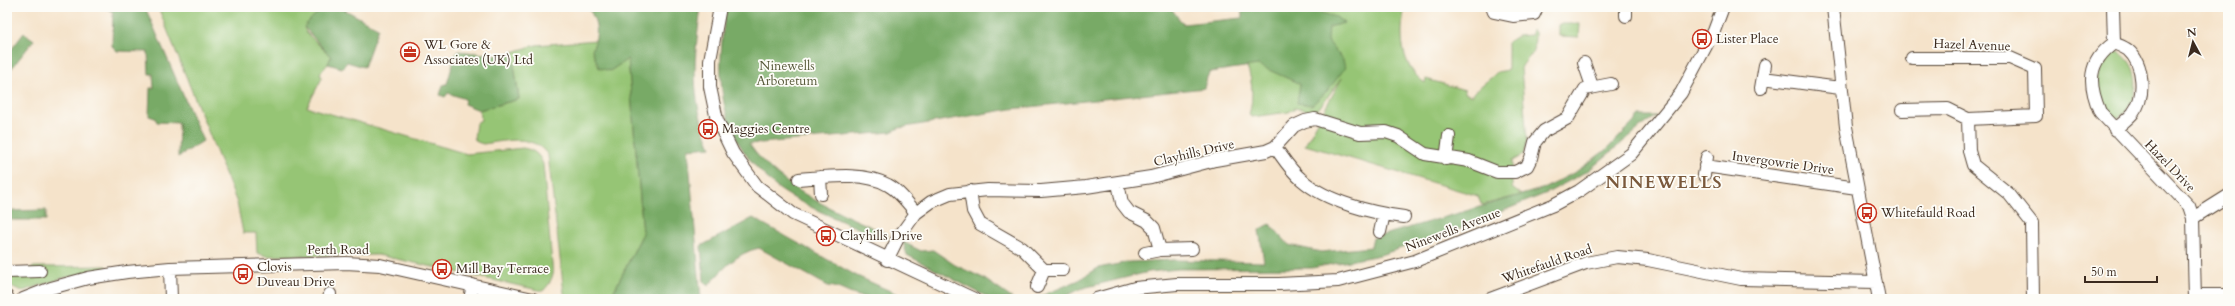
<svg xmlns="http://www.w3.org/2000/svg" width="2235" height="306" font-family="Cardo,serif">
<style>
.green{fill:#96c574;stroke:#687849}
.forest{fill:#78aa66;stroke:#5a6a42}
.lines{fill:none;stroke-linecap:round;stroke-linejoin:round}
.minor-casing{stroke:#574638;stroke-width:14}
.minor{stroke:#fff;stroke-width:12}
.labels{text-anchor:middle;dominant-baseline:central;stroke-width:3.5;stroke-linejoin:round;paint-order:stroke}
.poi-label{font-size:13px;fill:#3b2a1e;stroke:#fdfcf7;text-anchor:start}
.street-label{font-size:13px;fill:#3b2a1e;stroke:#fdfcf7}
.park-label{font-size:13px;fill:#565838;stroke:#fdfcf7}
.district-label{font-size:17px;font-weight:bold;letter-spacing:1px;fill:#7a593c;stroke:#fdfcf7}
</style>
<rect width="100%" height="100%" fill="#fdfcf7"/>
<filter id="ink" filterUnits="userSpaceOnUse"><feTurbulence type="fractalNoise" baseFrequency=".025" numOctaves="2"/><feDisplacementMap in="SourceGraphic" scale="8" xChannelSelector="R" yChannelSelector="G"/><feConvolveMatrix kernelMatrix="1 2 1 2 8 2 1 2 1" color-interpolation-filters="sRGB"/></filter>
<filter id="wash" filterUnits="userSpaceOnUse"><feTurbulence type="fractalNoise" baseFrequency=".012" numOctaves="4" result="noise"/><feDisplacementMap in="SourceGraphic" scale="16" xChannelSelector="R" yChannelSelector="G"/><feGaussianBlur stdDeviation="0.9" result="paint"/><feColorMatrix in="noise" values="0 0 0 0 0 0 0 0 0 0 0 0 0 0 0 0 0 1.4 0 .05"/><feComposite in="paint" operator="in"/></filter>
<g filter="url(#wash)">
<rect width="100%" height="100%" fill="#f5e3ca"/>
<path class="green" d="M 158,7 L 342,7 L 347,10 L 339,8 L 304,27 L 306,32 L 331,57 L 328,64 L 320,73 L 322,78 L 307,107 L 467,154 L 523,148 C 534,150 539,154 543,164 L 553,275 L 549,284 L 543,291 L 378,255 L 267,256 L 257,253 L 256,233 L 243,233 L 237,203 Z
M 1242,7 L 1405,7 C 1399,34 1400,66 1425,83 L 1426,79 L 1465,90 L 1465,93 L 1472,96 C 1479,85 1489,81 1497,72 L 1508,70 L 1508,42 L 1517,36 L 1532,35 L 1532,29 L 1535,32 C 1535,39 1535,49 1531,55 C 1527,60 1524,62 1521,68 L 1527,140 L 1523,155 L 1512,161 L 1512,188 L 1521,195 L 1482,205 L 1478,196 L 1305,145 L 1342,78 L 1316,112 L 1295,108 L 1289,112 L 1252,117 L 1249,115 C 1254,98 1253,74 1243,59 Z
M 1559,24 L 1580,24 L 1579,37 L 1559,36 Z
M 597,40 L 592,50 L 610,71 L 628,58 L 643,233 L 610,299 L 575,299 L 566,297 L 564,293 L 548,155 C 532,133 507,141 483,144 L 477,142 L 474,138 L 476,123 L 481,120 L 479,110 L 519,99 L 513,58 L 499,56 L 536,45 Z
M 2114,50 C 2143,61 2142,103 2117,118 L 2107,113 L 2099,100 L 2096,84 L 2102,60 Z
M 107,266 L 107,269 L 63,278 L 23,291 L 12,287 L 8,276 L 34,267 Z"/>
<path class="forest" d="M 104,7 L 145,7 L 203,141 L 178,157 L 179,123 L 157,122 L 155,118 L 149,116 L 150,88 L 154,88 L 153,74 L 149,74 L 148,52 L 117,51 L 112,46 L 113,12 Z
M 587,7 L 701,7 C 694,58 689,98 711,147 L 688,149 L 701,299 L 610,299 L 643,233 L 628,59 L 610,71 L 599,68 L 592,50 C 599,35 598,20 587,7 Z
M 726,7 L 1170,7 L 1183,24 L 1242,18 L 1242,7 L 1314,7 L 1316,11 L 1336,17 L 1344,23 L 1329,27 L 1328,41 L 1343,60 L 1345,68 L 1328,90 L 1312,105 L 1297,103 L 1300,84 L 1258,65 L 1210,72 L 1207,77 L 1205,88 L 1011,109 L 899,128 L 891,132 L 749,144 C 782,192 838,211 889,235 L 873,235 C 845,222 803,206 779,189 C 773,185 768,179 764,175 C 714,127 717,70 726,7 Z
M 339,8 C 352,12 365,22 378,28 L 364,67 L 347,62 L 342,68 L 328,64 L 331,57 L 304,27 C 315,13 321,9 339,8 Z
M 24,33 L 34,40 L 7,74 L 7,55 Z
M 458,51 L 513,57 L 519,99 L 479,110 L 464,104 L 465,99 L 448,93 L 445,97 L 440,95 L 443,85 L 447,84 L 456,53 Z
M 1640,116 L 1657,116 L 1641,127 L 1589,170 L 1547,193 L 1451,232 L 1380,255 L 1312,268 L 1178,269 L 1149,272 L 1083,288 L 1059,299 L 1034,299 L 1079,280 L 1098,268 L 1129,262 L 1175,260 L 1264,262 L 1259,230 L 1270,224 L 1289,245 L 1321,252 L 1371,247 L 1373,238 L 1545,188 L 1577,171 L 1607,149 Z
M 46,210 L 46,220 L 7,220 L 7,211 Z
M 753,218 L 857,276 L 908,299 C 890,299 872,300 855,295 C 845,292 839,287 828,286 L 759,248 C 736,253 723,269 708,286 L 704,281 L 701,246 Z
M 903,242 L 921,251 L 933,250 L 955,265 L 983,278 L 1013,299 L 991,299 L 907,255 Z"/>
</g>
<g filter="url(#ink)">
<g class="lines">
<g class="minor-casing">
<path id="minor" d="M 720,7 L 710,60 L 710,87 L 717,120 L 733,153 L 757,186 L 793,214 L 974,299
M 1492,7 L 1494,12 L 1513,16 L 1534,14 L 1537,7
M 1626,7 L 1626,16
M 1833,7 L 1846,127 L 1879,299
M 2113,7 L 2114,43 C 2087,62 2088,84 2100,112 L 2189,206 L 2193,218 L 2195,299
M 2114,43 C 2118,45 2124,47 2128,50 C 2144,64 2146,96 2133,113 C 2128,119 2121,124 2115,130
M 1912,58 L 2010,58 L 2035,69 L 2036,116 L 1968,119 L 1969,151 L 1973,165 L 2009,194 L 2032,223 L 2033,299
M 1584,63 L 1592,86
M 1763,78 L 1840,88
M 1761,88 L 1765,65
M 1902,110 L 1948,109 L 1968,119
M 1275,147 C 1283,158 1291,171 1302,180 C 1327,202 1372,213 1404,217
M 1446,159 L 1449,136
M 1705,166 L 1857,188
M 1704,175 L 1707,157
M 820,177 L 821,194
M 799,179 C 826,177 864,171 888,185 C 899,191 908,203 916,213
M 1118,183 L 1122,203 L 1129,212 L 1147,221 L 1154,228 L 1160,250
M 970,191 L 973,211 L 980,224 L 1022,248 L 1044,270
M 2193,218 L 2228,196
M 1380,232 L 1384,214
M 1145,253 L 1160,250 L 1192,249
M 887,260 L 898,238 L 916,213 L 931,202 L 950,194 L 988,190 L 1041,191 L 1086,187 L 1151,177 L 1215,160 L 1266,151 L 1275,147 L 1294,126 L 1305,121 L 1315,119 L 1360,133 L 1386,132 L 1398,136 L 1425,154 L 1469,161 L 1497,172 L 1515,172 L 1527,166 L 1531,158 L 1535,142 L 1544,131 L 1568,118 L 1585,89 L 1611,84
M 170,268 L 171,299
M 7,272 L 40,271
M 1037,287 L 1044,270 L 1063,270
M 2195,295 L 2228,295
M 7,297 L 8,299
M 23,299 L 51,288 L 88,278 L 127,272 L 170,268 L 346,263 L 380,265 L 533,299
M 329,299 L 330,294
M 470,299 L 473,285
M 1096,299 L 1135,288 L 1177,284 L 1279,284 L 1338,281 L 1415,261 L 1553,205 L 1579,191 L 1631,154 L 1681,93 L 1714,31 L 1723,7
M 1490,299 L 1586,263 L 1617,257 L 1648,260 L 1741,279 L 1876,282"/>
</g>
<use href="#minor" class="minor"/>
</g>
</g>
<defs>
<g id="bus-ring" transform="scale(1)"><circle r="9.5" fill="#fdfcf7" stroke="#c8321e" stroke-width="1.5"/><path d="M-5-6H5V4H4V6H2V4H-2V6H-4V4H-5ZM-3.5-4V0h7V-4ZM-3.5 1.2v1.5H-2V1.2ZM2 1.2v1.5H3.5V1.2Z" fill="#c8321e"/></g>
<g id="office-ring" transform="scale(1)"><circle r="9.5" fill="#fdfcf7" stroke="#c8321e" stroke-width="1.5"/><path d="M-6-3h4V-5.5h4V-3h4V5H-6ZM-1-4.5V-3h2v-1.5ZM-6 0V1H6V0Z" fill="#c8321e"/></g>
</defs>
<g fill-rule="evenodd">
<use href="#bus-ring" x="1702" y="39"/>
<use href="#office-ring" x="410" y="52"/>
<use href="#bus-ring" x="708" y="129"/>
<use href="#bus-ring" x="1867" y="213"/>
<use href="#bus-ring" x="826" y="236"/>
<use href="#bus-ring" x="442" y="269"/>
<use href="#bus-ring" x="243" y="274"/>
</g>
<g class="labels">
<g class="poi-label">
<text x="1716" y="39">Lister Place</text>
<text x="424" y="45">WL Gore &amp;<tspan x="424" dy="15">Associates (UK) Ltd</tspan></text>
<text x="722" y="129">Maggies Centre</text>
<text x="1881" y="213">Whitefauld Road</text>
<text x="840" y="236">Clayhills Drive</text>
<text x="257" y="267">Clovis<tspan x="257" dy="15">Duveau Drive</tspan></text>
<text x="456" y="269">Mill Bay Terrace</text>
</g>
<g class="street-label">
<text transform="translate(1972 45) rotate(2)">Hazel Avenue</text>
<text transform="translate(1194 153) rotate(-13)">Clayhills Drive</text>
<text transform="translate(1783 163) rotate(8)">Invergowrie Drive</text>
<text transform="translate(2170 166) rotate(46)">Hazel Drive</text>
<text transform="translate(1453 230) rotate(-21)">Ninewells Avenue</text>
<text x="338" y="250">Perth Road</text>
<text transform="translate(1547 264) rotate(-19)">Whitefauld Road</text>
</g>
<g class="park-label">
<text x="787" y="66">Ninewells<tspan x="787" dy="15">Arboretum</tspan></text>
</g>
<g class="district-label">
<text x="1664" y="182">NINEWELLS</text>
</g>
</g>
<rect width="2235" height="306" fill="none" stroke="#fdfcf7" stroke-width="24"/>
<g transform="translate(2193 42) rotate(353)" stroke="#fdfcf7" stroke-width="3" paint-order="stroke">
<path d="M0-3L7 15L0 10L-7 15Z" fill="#3b2a1e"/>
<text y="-6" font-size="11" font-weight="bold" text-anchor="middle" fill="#3b2a1e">N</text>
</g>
<path d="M2085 276v6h72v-6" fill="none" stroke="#3b2a1e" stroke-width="2"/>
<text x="2091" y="276" font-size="12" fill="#3b2a1e" stroke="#fdfcf7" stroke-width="3" paint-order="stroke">50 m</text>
</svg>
